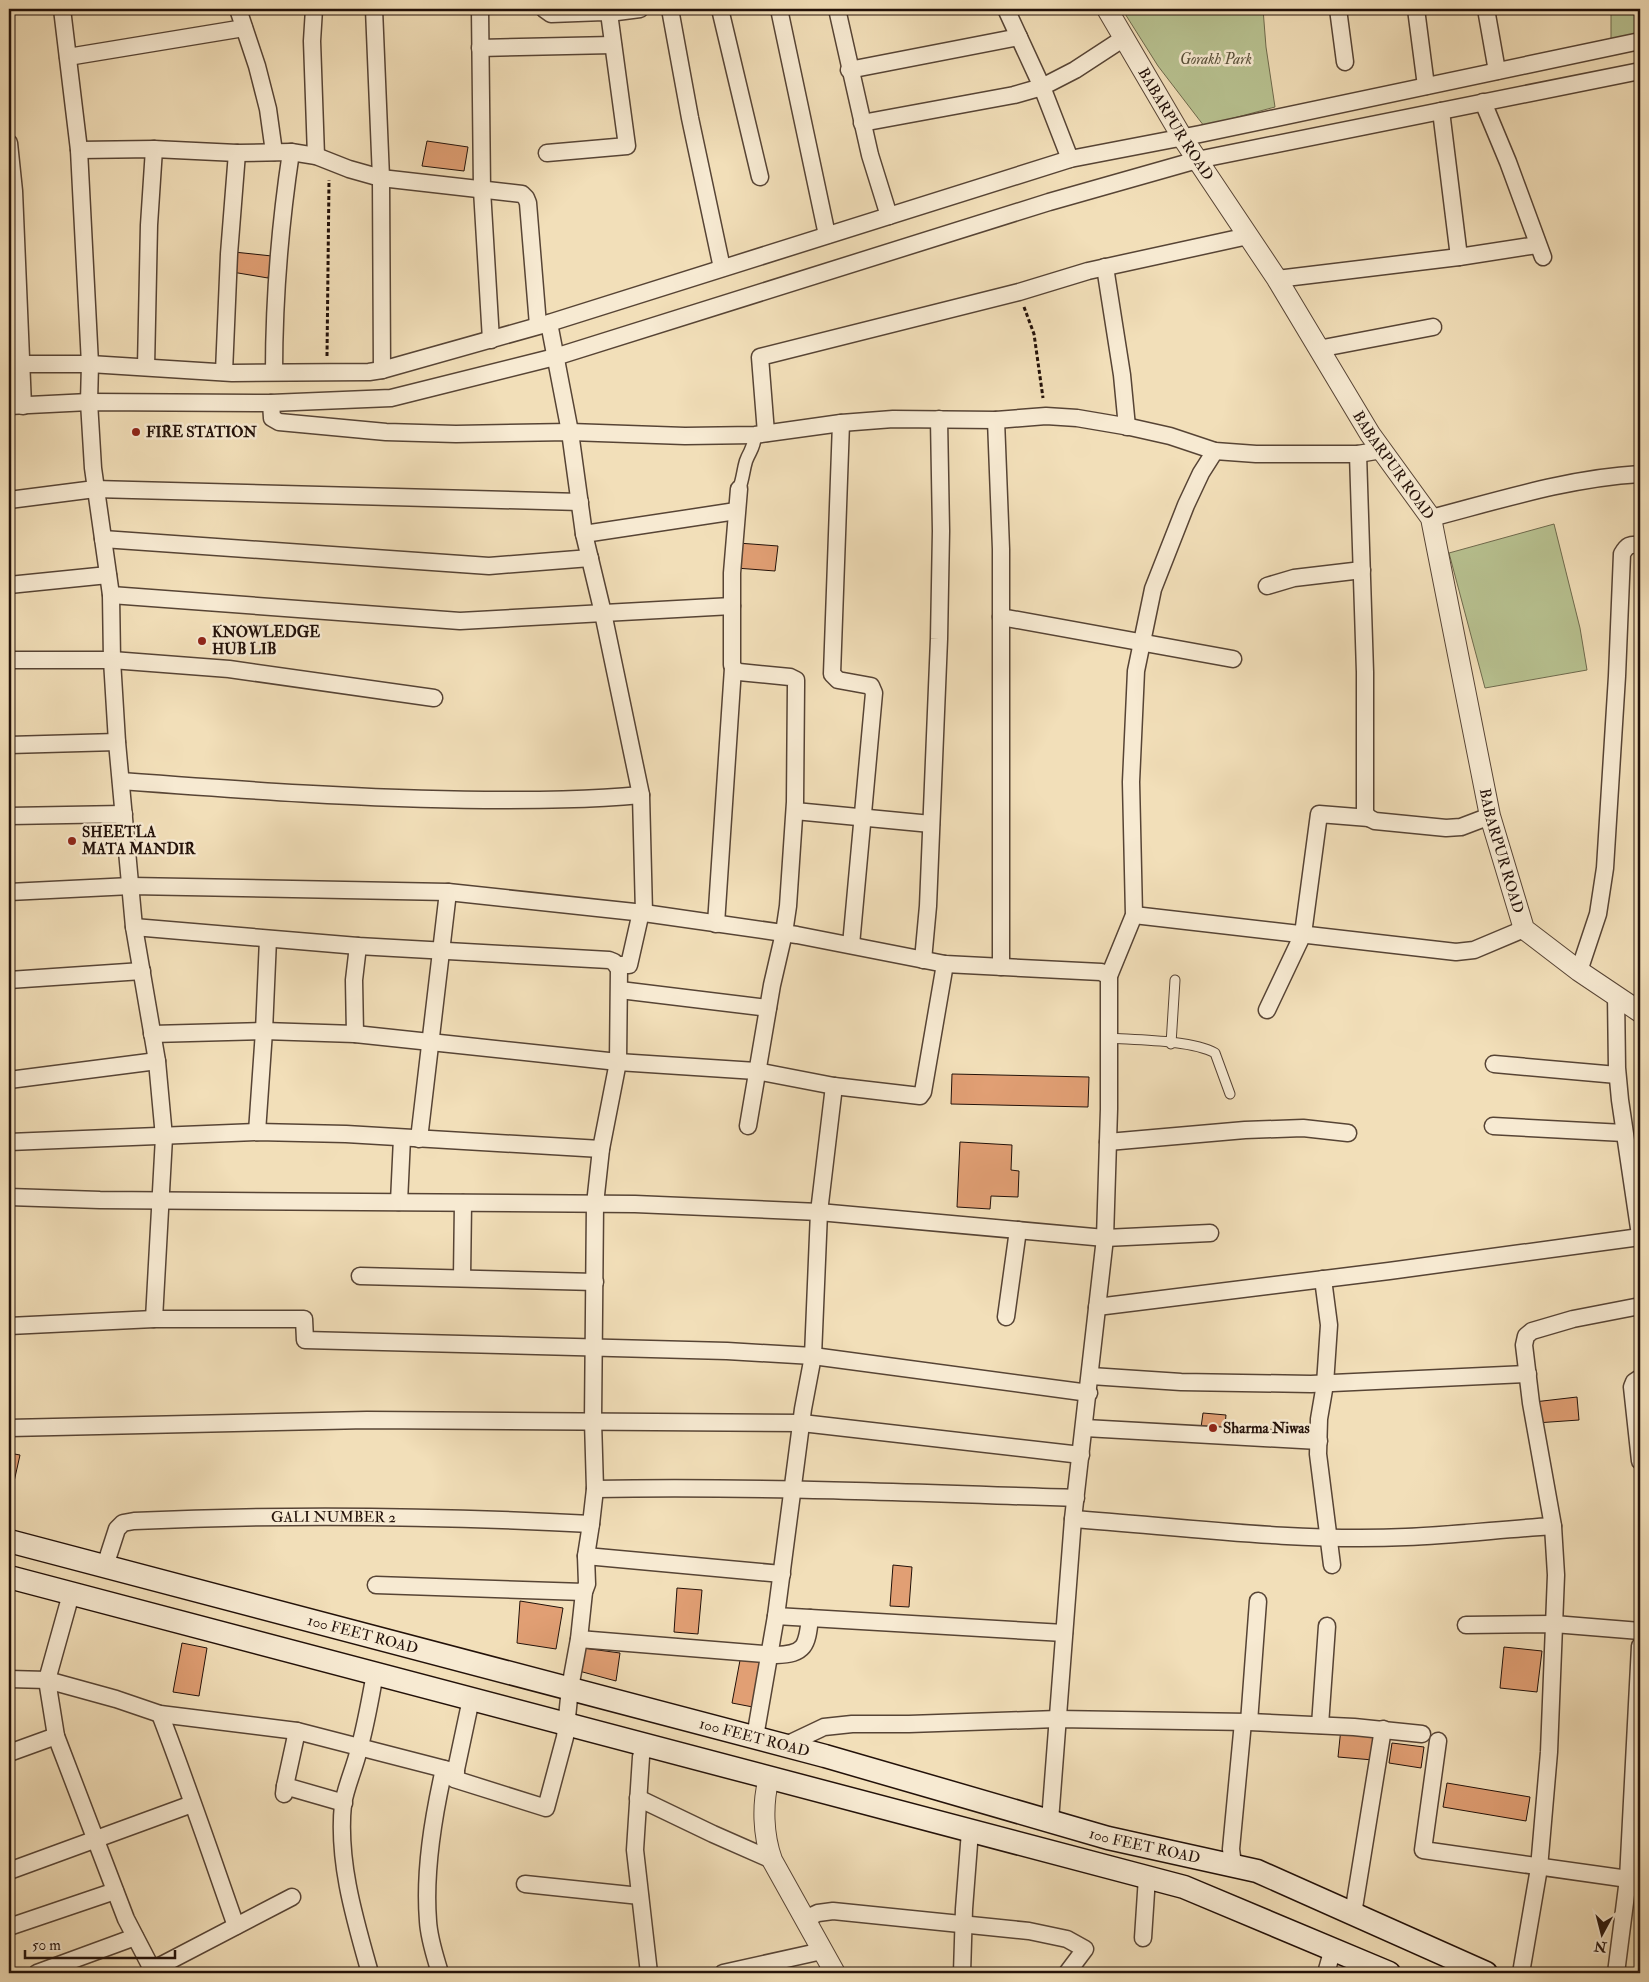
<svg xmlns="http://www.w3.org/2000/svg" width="1649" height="1982" font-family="'IM FELL Double Pica',serif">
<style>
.green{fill:#b8c291;stroke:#6e6a4d}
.building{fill:#e19f74;stroke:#231109}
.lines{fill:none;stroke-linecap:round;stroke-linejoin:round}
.service-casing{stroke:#574435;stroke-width:11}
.pedestrian-casing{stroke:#574435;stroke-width:15}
.minor-casing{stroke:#574435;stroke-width:19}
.tertiary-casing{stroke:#574435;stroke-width:22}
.secondary-casing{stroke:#231109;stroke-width:25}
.path{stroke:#231109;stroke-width:3;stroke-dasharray:4 2.5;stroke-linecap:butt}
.service{stroke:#f7ead2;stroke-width:9}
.pedestrian{stroke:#f7ead2;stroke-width:12}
.minor{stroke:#f7ead2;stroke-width:16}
.tertiary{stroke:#f7ead2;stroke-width:20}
.secondary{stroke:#f7ead2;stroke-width:22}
.poi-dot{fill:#8f2418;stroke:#f7ead2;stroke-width:2}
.labels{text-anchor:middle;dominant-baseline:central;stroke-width:5;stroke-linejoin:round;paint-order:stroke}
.park-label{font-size:15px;font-style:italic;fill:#574f39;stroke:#f7ead2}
.street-label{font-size:15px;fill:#231109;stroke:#f7ead2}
.poi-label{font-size:15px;font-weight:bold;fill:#231109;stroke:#f7ead2;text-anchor:start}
</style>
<rect width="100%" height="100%" fill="#f2dfb9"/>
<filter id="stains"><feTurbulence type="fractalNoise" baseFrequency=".004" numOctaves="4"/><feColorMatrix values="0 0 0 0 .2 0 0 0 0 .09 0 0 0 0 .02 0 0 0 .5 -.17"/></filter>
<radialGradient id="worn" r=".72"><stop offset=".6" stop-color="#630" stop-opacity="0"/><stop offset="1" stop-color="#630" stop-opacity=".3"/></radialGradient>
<path class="green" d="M 1122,9 L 1263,9 L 1266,47 L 1275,107 L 1204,126 L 1158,66 Z
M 1611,9 L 1640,9 L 1640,35 L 1611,41 Z
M 1554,524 L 1580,628 L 1587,670 L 1485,688 L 1449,553 Z"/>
<path class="building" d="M 427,141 L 468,147 L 464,171 L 422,166 Z
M 234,252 L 272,256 L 268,278 L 232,272 Z
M 738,543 L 778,546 L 775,571 L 736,568 Z
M 952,1074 L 1089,1077 L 1088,1107 L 951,1104 Z
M 960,1142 L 1012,1145 L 1011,1170 L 1019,1171 L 1018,1197 L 991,1196 L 990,1209 L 957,1207 Z
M 1577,1397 L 1579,1420 L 1536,1423 L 1534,1402 Z
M 1203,1413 L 1226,1415 L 1224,1436 L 1200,1435 Z
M 9,1453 L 20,1455 L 9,1504 Z
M 893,1565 L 912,1567 L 909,1607 L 890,1606 Z
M 677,1588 L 702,1590 L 698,1634 L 674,1632 Z
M 520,1601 L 563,1608 L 556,1649 L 517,1643 Z
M 182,1643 L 207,1648 L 199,1696 L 173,1692 Z
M 1504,1647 L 1542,1651 L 1537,1692 L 1500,1688 Z
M 583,1648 L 620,1653 L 616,1681 L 579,1671 Z
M 741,1655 L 766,1659 L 758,1708 L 732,1703 Z
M 1341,1728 L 1375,1731 L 1373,1760 L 1338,1757 Z
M 1392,1743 L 1424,1747 L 1421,1768 L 1389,1763 Z
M 1447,1783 L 1530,1797 L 1526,1821 L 1443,1807 Z"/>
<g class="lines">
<g class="service-casing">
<path id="service" d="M 1109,1038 C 1137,1040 1191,1040 1215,1053 L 1230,1094
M 1171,1044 L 1175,980"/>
</g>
<g class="pedestrian-casing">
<path id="pedestrian" d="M 739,489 C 743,479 743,471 746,461 C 750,450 754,449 755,435"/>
</g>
<g class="minor-casing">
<g id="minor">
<path d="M 62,9 L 79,150 L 90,364 L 89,402 L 93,468 L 111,595 L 112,660 L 117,742 L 134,927 L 157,1061 L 164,1137 L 154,1319"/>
<path d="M 238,9 L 257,66 L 268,109 L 274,152"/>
<path d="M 314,9 L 312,41 L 316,156"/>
<path d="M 374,9 L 381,178 L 382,370"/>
<path d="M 480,9 L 482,190 L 491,340"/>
<path d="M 544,9 L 551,14 L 604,12 L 609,13 L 627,146 L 547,153"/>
<path d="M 670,9 L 690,118 L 722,268"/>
<path d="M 720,9 L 760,177"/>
<path d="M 779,9 L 827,235"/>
<path d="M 837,9 L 870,155 L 889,216"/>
<path d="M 1006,9 L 1042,87 L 1070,159"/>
<path d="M 1338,9 L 1345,62"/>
<path d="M 1416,9 L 1426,86"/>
<path d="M 1486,9 L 1497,71"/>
<path d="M 609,13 L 640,9"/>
<path d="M 480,48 L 613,45"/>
<path d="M 68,57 L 244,28"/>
<path d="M 849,70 L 1019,37"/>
<path d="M 1483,102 L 1508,162 L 1543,257"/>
<path d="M 1441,111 L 1459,257"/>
<path d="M 862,123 L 1014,95 L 1042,87 L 1075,70 L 1124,38"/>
<path d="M 9,143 L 14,191 L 23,406"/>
<path d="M 79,150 L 154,149 L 237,153 L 291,152 L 316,156 L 349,169 L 381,178 L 522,194 L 526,198 L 528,203 L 538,325"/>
<path d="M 1105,267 L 1122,375 L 1127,427"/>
<path d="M 1277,279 L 1459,257 L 1537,245"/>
<path d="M 549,323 L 570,432 L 584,534 L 603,613 L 641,795 L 644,913"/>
<path d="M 1318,349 L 1433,327"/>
<path d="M 9,364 L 90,364 L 232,373 L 369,372 L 382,370 L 549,323 L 1070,159 L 1200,134 L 1640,41"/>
<path d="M 146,367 L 149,225 L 154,149"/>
<path d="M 224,372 L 229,254 L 237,153"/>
<path d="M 274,372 C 274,299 280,225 291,152"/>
<path d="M 271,403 L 272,418 L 279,422 L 386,432 L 456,434 L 570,432 L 685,436 L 755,435 L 841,423 L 893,419 L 996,420 L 1046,416 L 1077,418 L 1130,427 L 1170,436 L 1215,451 L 1256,454 L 1358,454 L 1382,450"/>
<path d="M 9,406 L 89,402 L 271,403 L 391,398 L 555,357 L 1049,202 L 1197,160 L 1640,71"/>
<path d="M 996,420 L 1001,549 L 1001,967"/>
<path d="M 841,423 L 832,674 L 838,680 L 871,686 L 874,693 L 851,945"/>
<path d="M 766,433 L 760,357 L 1019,292 L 1088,271 L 1248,236"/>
<path d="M 1358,454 L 1365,672 L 1365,813 L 1369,818 L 1375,821 L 1446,828 L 1461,827 L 1490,816"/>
<path d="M 739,489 L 732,573 L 732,665 L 735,670 L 739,672 L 790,677 L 796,680 L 796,685 L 795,802 L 788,906 L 784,933 L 772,985 L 748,1126"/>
<path d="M 9,500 L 95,489 L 580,502"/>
<path d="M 1431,518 C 1500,500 1569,478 1640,474"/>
<path d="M 584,534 L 736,511"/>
<path d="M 103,539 L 489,566 L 590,558"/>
<path d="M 9,585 L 108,575"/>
<path d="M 1267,586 L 1294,578 L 1362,570"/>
<path d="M 111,595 L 460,621 L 732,606"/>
<path d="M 1001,617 L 1233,659"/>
<path d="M 9,660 L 112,660 L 229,669 L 434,698"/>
<path d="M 9,745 L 117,742"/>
<path d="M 121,781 C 242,790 363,799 485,800 C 537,800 589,800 641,795"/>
<path d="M 795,811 L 931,824"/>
<path d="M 9,816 L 124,814"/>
<path d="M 9,892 L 131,886 L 448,892 L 644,913 L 797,935 L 945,964 L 1101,972 L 1109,976"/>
<path d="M 1134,915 L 1456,952 L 1474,950 L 1524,929"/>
<path d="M 716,924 L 733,668"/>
<path d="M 134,927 L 358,946 L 609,960 L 614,962 L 619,969 L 618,1062 L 601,1149 L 595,1204 L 593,1421 L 595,1489 L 591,1524 L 586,1556 L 587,1584 L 584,1592 L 579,1639 L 570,1688 L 565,1737 L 546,1808 L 454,1779 L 471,1699"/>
<path d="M 923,960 L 928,906 L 939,639 L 941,531 L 939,419"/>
<path d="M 617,965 L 629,965 L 641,912"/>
<path d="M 1579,971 L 1598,914 L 1605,868 L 1617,676 L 1622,554 C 1627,545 1630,544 1640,545"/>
<path d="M 9,980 L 142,971"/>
<path d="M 620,990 L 768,1008"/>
<path d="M 1616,995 L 1617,1068 L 1620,1100 L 1640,1235"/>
<path d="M 1267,1010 L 1303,934 L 1319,814 L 1369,818"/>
<path d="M 152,1034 L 264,1031 L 355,1034 L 618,1062 L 756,1071 L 834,1086 L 920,1096 L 923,1092 L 945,964"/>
<path d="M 355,1034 L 354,980 L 358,946"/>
<path d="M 1494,1064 L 1617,1075"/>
<path d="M 9,1080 L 157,1061"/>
<path d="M 1493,1126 L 1624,1133"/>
<path d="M 257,1132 L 264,1031 L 268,939"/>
<path d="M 419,1139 L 448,892"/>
<path d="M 9,1142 L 257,1132 L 346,1134 L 601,1149"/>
<path d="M 1108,1142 L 1245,1130 L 1303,1128 L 1348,1133"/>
<path d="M 9,1197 L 100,1200 L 635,1204 L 819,1212 L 1105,1238 L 1210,1233"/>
<path d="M 399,1202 L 402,1138"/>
<path d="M 360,1276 L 595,1282"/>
<path d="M 462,1278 L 463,1203"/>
<path d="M 1323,1279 L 1329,1325 L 1325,1384 L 1319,1419 L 1318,1454 L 1332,1565"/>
<path d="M 1097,1307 L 1389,1271 L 1640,1237"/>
<path d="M 1006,1317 L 1018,1230"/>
<path d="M 9,1326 L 154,1319 L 304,1319 L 305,1340 L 727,1351 L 813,1356 L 1089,1393"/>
<path d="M 1091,1376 L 1181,1382 L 1311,1384 L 1528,1374"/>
<path d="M 1640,1378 L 1634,1382 L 1632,1387 L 1640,1461"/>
<path d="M 9,1428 L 367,1420 L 802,1423 L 1081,1455"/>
<path d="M 1085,1428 L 1319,1441"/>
<path d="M 595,1489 C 755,1486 916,1493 1076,1498"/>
<path d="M 1073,1519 C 1183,1527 1295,1542 1406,1537 C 1455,1535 1504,1529 1553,1526"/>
<path d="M 586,1556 L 782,1574"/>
<path id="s1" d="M 105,1566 L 117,1529 L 123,1523 L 134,1521 C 287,1514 439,1516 591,1524"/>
<path d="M 376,1585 L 584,1592"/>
<path d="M 71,1594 L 47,1680 L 56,1736 L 126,1919 L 154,1973"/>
<path d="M 776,1616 L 803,1409 L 813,1356 L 819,1212 L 834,1086"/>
<path d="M 1466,1625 L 1554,1624 L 1640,1631"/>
<path d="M 579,1639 L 776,1655 C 805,1654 807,1646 810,1618"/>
<path d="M 9,1679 L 47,1680 L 116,1699 L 160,1714 L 297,1731 L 456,1772"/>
<path d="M 160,1714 C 187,1784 211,1855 236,1926"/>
<path d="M 1249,1722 L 1258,1601"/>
<path d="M 1320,1725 L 1327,1626"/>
<path d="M 755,1737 L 776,1616 L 1064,1633"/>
<path d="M 1438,1741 L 1423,1850 L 1628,1879"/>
<path d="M 645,1744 L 641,1757 L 635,1850 L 649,1973"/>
<path d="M 786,1745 L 824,1727 L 852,1724 L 909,1724 L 1057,1719 L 1249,1722 L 1354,1727 L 1422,1734"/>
<path d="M 9,1753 L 56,1736"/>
<path d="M 285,1786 L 297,1731"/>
<path d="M 284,1794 L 285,1786 L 344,1803"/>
<path d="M 638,1798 L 713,1834 L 772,1860"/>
<path d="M 1050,1821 L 1073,1519 L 1105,1238 L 1109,1109 L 1109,976 L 1134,915 L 1131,782 L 1136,671 L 1153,589 L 1186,505 L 1201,473 L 1215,451"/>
<path d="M 1233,1865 L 1231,1849 L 1243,1722"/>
<path d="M 9,1871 L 192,1804"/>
<path d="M 525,1884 L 640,1896"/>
<path d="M 1353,1914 L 1383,1729"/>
<path d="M 805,1919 L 818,1913 L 833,1911 L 1029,1931 L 1067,1939 L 1085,1949 L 1067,1973"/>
<path d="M 9,1927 L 115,1891"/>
<path d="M 1143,1938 L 1147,1877"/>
<path d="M 152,1970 L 292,1897"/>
<path d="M 37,1973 L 135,1937"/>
<path d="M 370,1973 C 355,1920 337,1861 343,1804 C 346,1786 355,1767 359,1749 C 366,1725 370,1699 375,1674"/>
<path d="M 440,1973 C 435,1956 429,1939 428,1921 C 424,1871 433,1818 444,1769"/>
<path d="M 723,1973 L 822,1951"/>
<path d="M 962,1973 L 964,1909 L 970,1831"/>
<path d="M 1326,1973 L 1330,1959 L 1334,1950"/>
<path d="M 1521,1973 L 1539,1868 L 1549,1752 L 1556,1575 L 1553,1526 L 1531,1403 L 1524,1345 L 1526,1336 L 1532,1331 L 1573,1319 L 1640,1306"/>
<path d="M 1616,1973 L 1628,1879 L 1640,1646"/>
</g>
</g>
<g class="tertiary-casing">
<g id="tertiary">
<path id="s2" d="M 1107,9 L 1182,137 L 1277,279 L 1370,434 L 1431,518 L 1490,816 L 1524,929 L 1579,971 L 1640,1012"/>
<path d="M 769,1778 C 762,1804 763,1835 772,1860 L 835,1973"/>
</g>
</g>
<g class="secondary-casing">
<g id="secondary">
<path id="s3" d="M 9,1541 L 825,1756 L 1108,1838 L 1257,1871 L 1486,1973"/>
<path d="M 9,1577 L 1184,1887 L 1389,1973"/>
</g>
</g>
<path class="path" d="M 1024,307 L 1034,334 L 1043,398
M 327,356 L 329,180"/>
<use href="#service" class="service"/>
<use href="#pedestrian" class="pedestrian"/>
<use href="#minor" class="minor"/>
<use href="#tertiary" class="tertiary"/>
<use href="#secondary" class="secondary"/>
</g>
<g class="poi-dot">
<circle cx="136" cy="432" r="5"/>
<circle cx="202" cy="641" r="5"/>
<circle cx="72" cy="841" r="5"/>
<circle cx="1213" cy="1428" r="5"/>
</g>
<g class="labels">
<g class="park-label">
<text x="1216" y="59">Gorakh Park</text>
</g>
<g class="street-label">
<text stroke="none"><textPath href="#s2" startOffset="134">BABARPUR ROAD</textPath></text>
<text stroke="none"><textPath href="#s2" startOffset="539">BABARPUR ROAD</textPath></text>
<text stroke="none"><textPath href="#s2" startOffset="944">BABARPUR ROAD</textPath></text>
<text stroke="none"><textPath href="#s1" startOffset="258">GALI NUMBER 2</textPath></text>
<text stroke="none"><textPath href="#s3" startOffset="366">100 FEET ROAD</textPath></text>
<text stroke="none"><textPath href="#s3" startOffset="771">100 FEET ROAD</textPath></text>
<text stroke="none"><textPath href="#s3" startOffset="1176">100 FEET ROAD</textPath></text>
</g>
<g class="poi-label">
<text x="146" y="432">FIRE STATION</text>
<text x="212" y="632">KNOWLEDGE<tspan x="212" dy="17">HUB LIB</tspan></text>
<text x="82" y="832">SHEETLA<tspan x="82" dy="17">MATA MANDIR</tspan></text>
<text x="1223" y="1428">Sharma Niwas</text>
</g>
</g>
<rect width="1649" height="1982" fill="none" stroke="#f2dfb9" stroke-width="30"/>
<rect x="10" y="10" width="1629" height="1962" fill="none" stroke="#231109" stroke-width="2.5"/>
<rect x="15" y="15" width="1619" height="1952" fill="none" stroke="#231109"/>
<g transform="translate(1602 1934) rotate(187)" stroke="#f7ead2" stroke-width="4" paint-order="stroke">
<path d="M0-4L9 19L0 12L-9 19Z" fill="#231109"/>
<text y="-8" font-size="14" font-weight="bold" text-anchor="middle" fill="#231109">N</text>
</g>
<path d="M25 1950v8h150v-8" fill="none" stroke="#231109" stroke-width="2.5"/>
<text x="32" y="1950" font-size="15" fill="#231109" stroke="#f7ead2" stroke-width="4" paint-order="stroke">50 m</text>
<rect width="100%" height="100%" filter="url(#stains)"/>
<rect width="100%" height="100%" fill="url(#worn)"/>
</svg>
